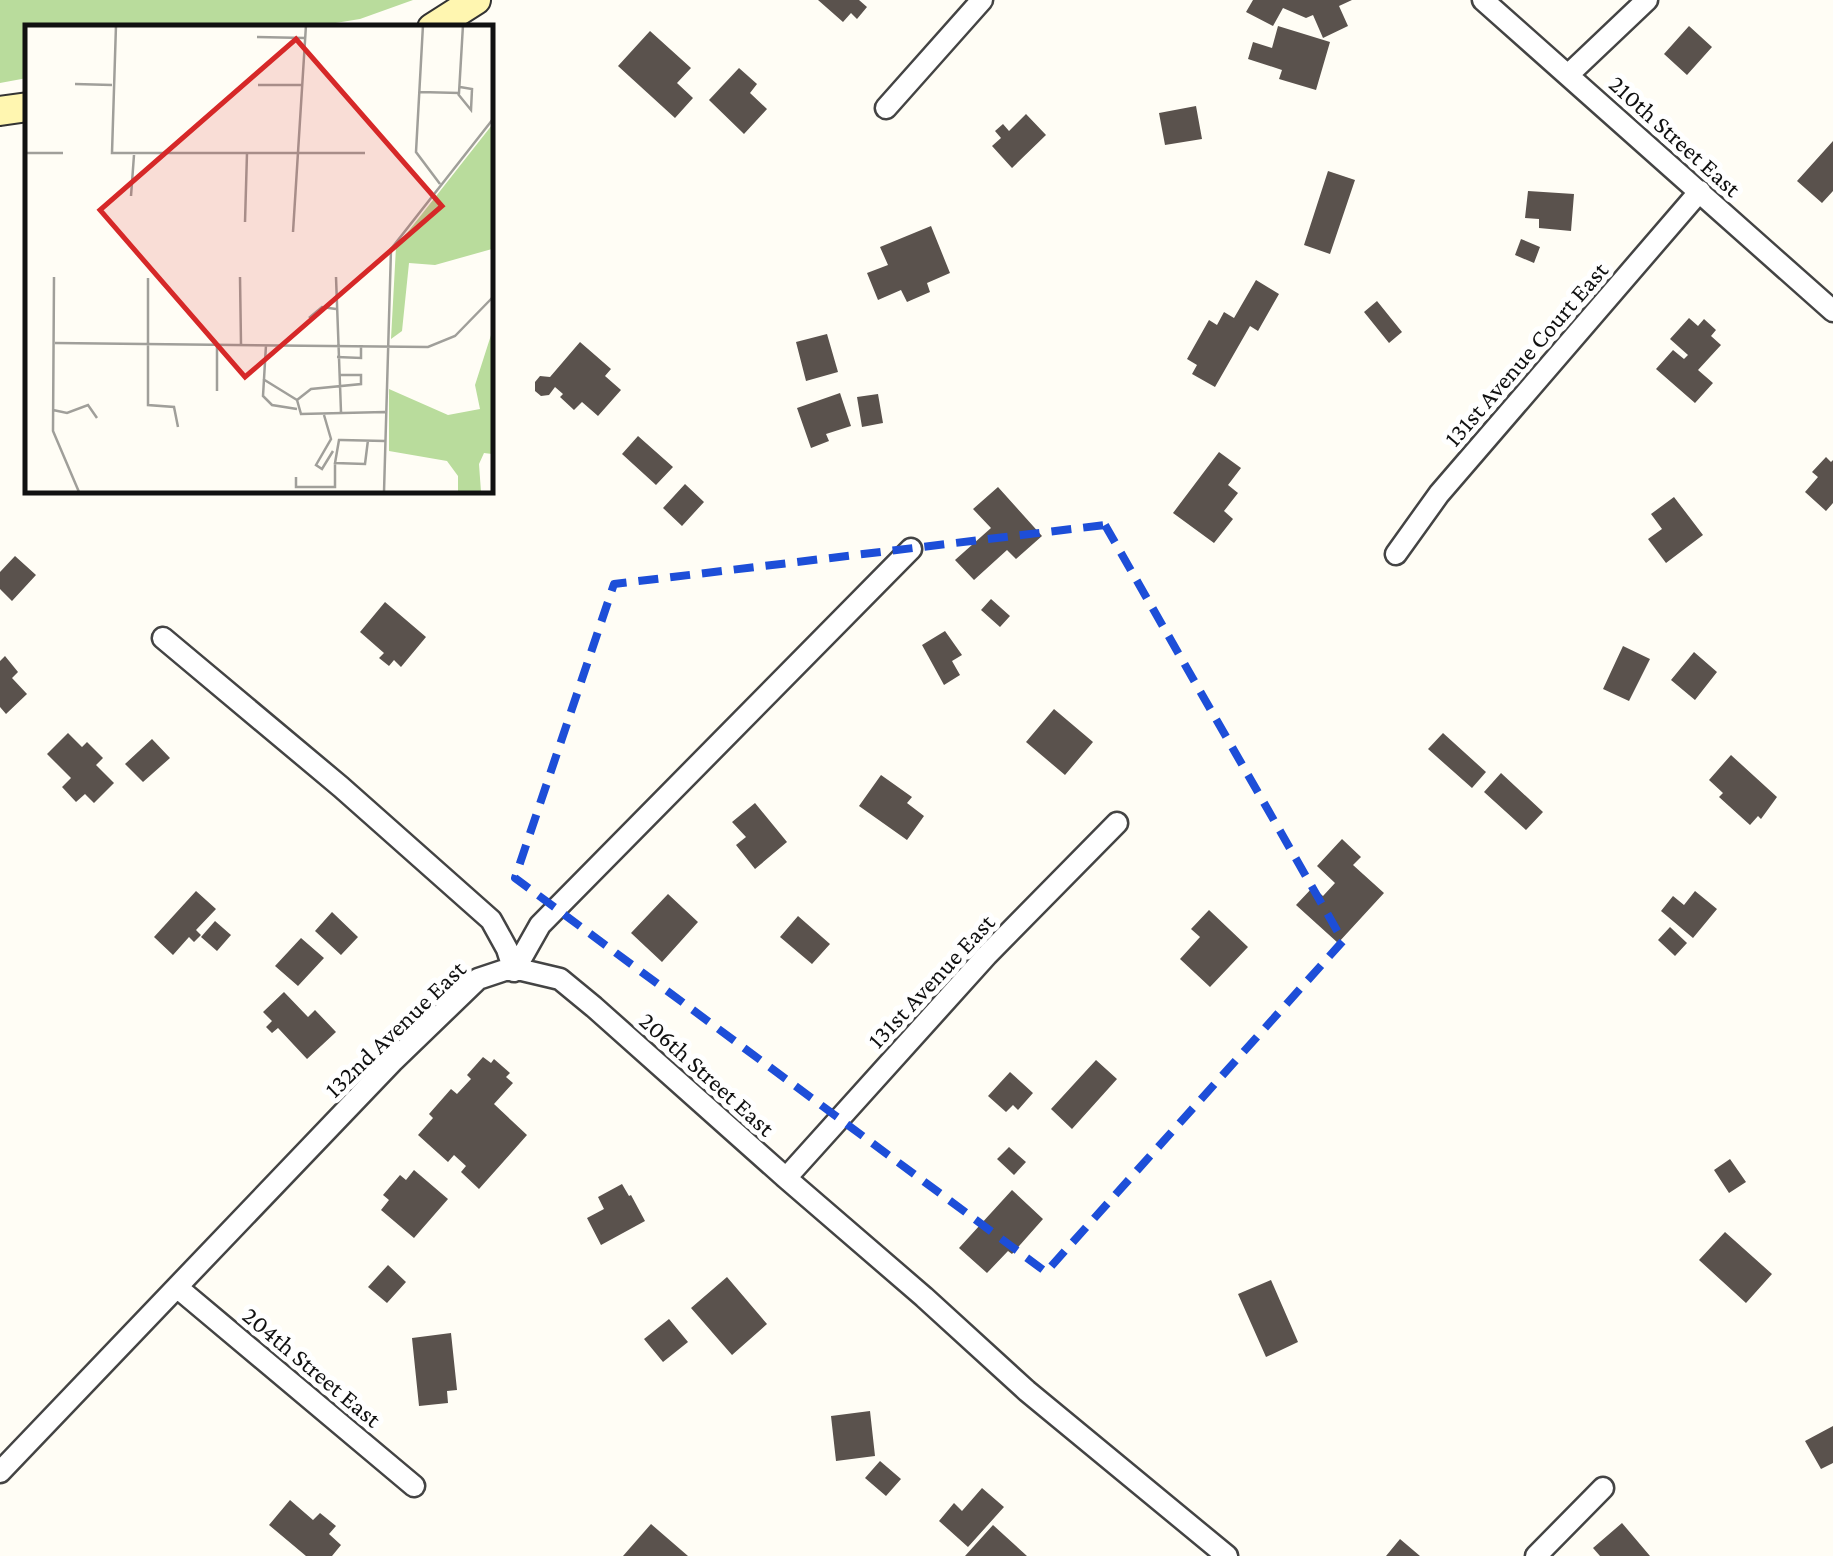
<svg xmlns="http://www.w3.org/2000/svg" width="1833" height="1556" font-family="'Crimson Pro',serif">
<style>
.forest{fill:#b9dc9c}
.building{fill:#5a524d}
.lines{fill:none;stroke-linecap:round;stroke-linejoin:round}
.street-casing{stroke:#444;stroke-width:25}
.secondary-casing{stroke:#333;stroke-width:32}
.street{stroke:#fff;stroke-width:20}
.secondary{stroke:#fff6b0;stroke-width:28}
.marked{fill:none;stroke:#1d4ed8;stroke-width:8;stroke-dasharray:20 12;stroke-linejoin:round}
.labels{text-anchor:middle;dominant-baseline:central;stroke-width:10;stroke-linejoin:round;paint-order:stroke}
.street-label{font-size:25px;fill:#111;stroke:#fff}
.inset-road{fill:none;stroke:#a09f9a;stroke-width:2.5}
.view{fill:#d62828;fill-opacity:0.15;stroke:#d62828;stroke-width:5}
.inset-edge{fill:none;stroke:#111;stroke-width:5}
</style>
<rect width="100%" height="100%" fill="#fffdf5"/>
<path class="forest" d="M 0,0 L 413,0 L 360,19 L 311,27 L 28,28 L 27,78 L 0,83 Z"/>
<path class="building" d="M 818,0 L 859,0 L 867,7 L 857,19 L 851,13 L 843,22 Z
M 1253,0 L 1352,0 L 1339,6 L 1348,26 L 1323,38 L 1313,15 L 1306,18 L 1283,8 L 1273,26 L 1246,12 Z
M 1278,26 L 1330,42 L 1316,90 L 1279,79 L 1282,70 L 1248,59 L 1253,42 L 1272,48 Z
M 1689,26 L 1712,47 L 1687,75 L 1664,54 Z
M 650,31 L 691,68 L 677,83 L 693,98 L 675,118 L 618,66 Z
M 739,68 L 757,84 L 750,93 L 767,109 L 744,134 L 709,100 Z
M 1196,106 L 1202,139 L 1165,145 L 1159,113 Z
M 1026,114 L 1046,135 L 1012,168 L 992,146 L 1001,138 L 995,131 L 1003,124 L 1009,131 Z
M 1833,141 L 1833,191 L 1822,203 L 1797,181 Z
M 1328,171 L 1355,180 L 1330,254 L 1304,245 Z
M 1528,191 L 1574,194 L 1571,231 L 1539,228 L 1539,219 L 1525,218 Z
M 931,226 L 950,273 L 927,283 L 930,292 L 907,302 L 901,290 L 878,300 L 867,273 L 888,265 L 880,247 Z
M 1521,239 L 1540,247 L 1534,263 L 1515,255 Z
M 1256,280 L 1279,294 L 1258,331 L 1250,326 L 1215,387 L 1192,374 L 1197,365 L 1187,359 L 1209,320 L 1217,325 L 1224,312 L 1234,318 Z
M 1377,301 L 1402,332 L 1389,343 L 1364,312 Z
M 1689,318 L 1698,326 L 1704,319 L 1716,330 L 1711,336 L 1721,345 L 1698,370 L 1713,383 L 1695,403 L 1656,369 L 1673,350 L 1684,359 L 1688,355 L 1670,339 Z
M 827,334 L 838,372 L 806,381 L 796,342 Z
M 580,342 L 611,369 L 605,376 L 621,390 L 598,416 L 582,402 L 574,410 L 560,397 L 563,394 L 555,387 L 549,395 L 541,396 L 535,391 L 535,382 L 540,376 L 550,377 Z
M 840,393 L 851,426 L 826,434 L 829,441 L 811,448 L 797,408 Z
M 878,394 L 883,423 L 862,427 L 857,397 Z
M 638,436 L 673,467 L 656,485 L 622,454 Z
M 1219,452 L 1241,468 L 1228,485 L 1238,493 L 1224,511 L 1233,519 L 1214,543 L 1173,513 Z
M 1826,457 L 1831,462 L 1833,460 L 1833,503 L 1826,511 L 1805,492 L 1818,477 L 1812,472 Z
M 685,484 L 704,502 L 682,526 L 663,508 Z
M 998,487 L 1042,536 L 1016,559 L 1007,550 L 974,580 L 955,560 L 991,528 L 973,509 Z
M 1674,497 L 1703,535 L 1666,563 L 1648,539 L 1662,529 L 1651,514 Z
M 15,556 L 36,575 L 12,601 L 0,589 L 0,572 Z
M 991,599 L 1010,616 L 1000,627 L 981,610 Z
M 385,602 L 426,637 L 401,667 L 394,660 L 389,666 L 379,658 L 384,653 L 360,632 Z
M 945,631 L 962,655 L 952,661 L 960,675 L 944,685 L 922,645 Z
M 1623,646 L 1650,659 L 1629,701 L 1603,689 Z
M 1694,652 L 1717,672 L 1695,700 L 1671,680 Z
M 5,656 L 18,672 L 12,678 L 27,694 L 6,714 L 0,707 L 0,661 Z
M 1054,709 L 1093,742 L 1065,775 L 1026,742 Z
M 68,733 L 82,747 L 87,742 L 103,758 L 96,765 L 114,783 L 94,803 L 85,794 L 76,802 L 62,787 L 71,778 L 47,754 Z
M 1443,733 L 1486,772 L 1472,788 L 1428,749 Z
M 152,739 L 170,758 L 143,782 L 125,764 Z
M 1731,755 L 1777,797 L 1761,819 L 1758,816 L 1750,825 L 1719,797 L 1723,793 L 1709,780 Z
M 1501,773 L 1543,812 L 1526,830 L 1484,792 Z
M 881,775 L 912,797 L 907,803 L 924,816 L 907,840 L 859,806 Z
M 755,803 L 787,842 L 755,869 L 736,845 L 746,837 L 732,822 Z
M 1342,839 L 1361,857 L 1353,865 L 1384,893 L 1338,943 L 1296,905 L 1313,887 L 1323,896 L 1335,883 L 1317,866 Z
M 196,891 L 216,909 L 196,930 L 201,935 L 194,942 L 189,937 L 173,955 L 154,937 Z
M 1695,891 L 1717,909 L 1693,938 L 1661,911 L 1673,896 L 1684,905 Z
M 668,894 L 698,922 L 662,962 L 631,933 Z
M 1209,910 L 1248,947 L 1210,987 L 1180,959 L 1200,937 L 1191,929 Z
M 332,912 L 358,937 L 341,955 L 315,931 Z
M 798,916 L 830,944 L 812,964 L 780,937 Z
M 215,921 L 231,935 L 217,951 L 201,937 Z
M 1670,927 L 1687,943 L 1675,956 L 1658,940 Z
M 301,938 L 324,958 L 298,986 L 275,966 Z
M 284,992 L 308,1017 L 315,1010 L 336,1032 L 307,1059 L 278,1028 L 272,1033 L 266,1027 L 272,1021 L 263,1012 Z
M 483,1057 L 491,1063 L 494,1059 L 510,1073 L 506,1077 L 513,1083 L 494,1104 L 527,1135 L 479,1189 L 461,1172 L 466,1166 L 454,1155 L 448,1162 L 418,1135 L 433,1118 L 429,1114 L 451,1089 L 457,1094 L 471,1079 L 467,1075 Z
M 1096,1060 L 1117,1079 L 1072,1129 L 1051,1109 Z
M 1010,1072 L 1033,1093 L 1018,1110 L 1013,1105 L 1006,1112 L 988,1096 Z
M 1009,1147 L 1026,1162 L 1014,1175 L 997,1159 Z
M 1730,1159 L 1746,1182 L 1729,1193 L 1714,1170 Z
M 414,1170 L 448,1199 L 414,1238 L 381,1210 L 389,1200 L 383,1195 L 400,1175 L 406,1180 Z
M 622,1184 L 629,1196 L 631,1195 L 645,1221 L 601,1245 L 587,1218 L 604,1209 L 598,1197 Z
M 1012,1190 L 1043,1219 L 1012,1254 L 1008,1251 L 987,1273 L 959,1248 Z
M 1725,1232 L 1772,1274 L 1746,1303 L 1699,1260 Z
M 388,1265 L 406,1282 L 387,1303 L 368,1287 Z
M 727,1277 L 767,1324 L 732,1355 L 691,1308 Z
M 1271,1280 L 1298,1342 L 1266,1357 L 1238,1294 Z
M 669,1319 L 688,1342 L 663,1362 L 644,1339 Z
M 451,1333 L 457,1390 L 447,1391 L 448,1403 L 419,1406 L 412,1338 Z
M 870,1411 L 875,1456 L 836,1461 L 831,1416 Z
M 1833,1426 L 1833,1463 L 1821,1469 L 1805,1441 Z
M 880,1461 L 901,1479 L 886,1496 L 865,1478 Z
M 982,1488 L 1004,1507 L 968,1547 L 939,1521 L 954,1503 L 962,1511 Z
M 290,1500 L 313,1520 L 320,1513 L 336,1526 L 329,1534 L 341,1545 L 332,1556 L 306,1556 L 269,1525 Z
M 1622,1523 L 1650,1556 L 1600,1556 L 1593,1548 Z
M 651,1524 L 688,1556 L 623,1556 Z
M 993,1525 L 1027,1556 L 965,1556 Z
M 1400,1539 L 1420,1556 L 1386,1556 Z"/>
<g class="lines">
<g class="street-casing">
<path id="street" d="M 1483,0 L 1833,311
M 1568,75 L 1647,0
M 886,108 L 982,0
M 1396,554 L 1439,494 L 1700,191
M 163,638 L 341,787 L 491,920 L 507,949 L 514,971
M 514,971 L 540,925 L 911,549
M 786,1178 L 987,955 L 1117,823
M 178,1288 L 414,1486
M 0,1472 L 392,1062 L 478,979 L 505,970 L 522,970 L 560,979 L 594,1007 L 786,1178 L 924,1297 L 1027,1391 L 1227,1556
M 1536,1556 L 1603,1488"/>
</g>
<g class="secondary-casing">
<path id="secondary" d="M 432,28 L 476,0
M 0,111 L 28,107"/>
</g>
<use href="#street" class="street"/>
<use href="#secondary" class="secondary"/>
</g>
<path class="marked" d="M 1105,525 L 1343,941 L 1046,1272 L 515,878 L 614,584 Z"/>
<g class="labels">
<g class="street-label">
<text transform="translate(1675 136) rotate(42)">210th Street East</text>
<text transform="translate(1526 354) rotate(-49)">131st Avenue Court East</text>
<text transform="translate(931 981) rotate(-47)">131st Avenue East</text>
<text transform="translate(395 1029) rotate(-44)">132nd Avenue East</text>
<text transform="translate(707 1074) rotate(42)">206th Street East</text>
<text transform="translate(312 1367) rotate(40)">204th Street East</text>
</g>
</g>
<g transform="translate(25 25)">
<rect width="468" height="468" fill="#fffdf5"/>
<path d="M 467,100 L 467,224 L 410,240 L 384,238 L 377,306 L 366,314 L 371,222 ZM 467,307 L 467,429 L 459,428 L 454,439 L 456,467 L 433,467 L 433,451 L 422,436 L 364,426 L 364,364 L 423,390 L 455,384 L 450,360 Z" fill="#b9dc9c"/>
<path class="inset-road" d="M 91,0 L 87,128 L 340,128M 398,0 L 391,127 L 415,159M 232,12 L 280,13M 50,59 L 87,60M 233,60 L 277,60M 395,67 L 434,68 L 438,0M 433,69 L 446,85 L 447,64 L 435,62M 0,128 L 38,128M 106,171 L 109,130M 220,197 L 222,128M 268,207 L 281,0M 29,252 L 28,406 L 54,467M 215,252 L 216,319M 311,252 L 316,387M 123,253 L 123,380 L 149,382 L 153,402M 284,293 L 297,282 L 311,284M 30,318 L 403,322 L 430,311 L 468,272M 241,320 L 238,371 L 247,380 L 272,384M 312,332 L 336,333 L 336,320M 238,354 L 272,375 L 276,389 L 360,387M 192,366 L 192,319M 272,375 L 286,364 L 336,359 L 336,350 L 314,350M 28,385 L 42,388 L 63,380 L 72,393M 299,390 L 306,414 L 291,440 L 297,444 L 308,426M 343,415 L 340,439 L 310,438 L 314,415 L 316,415 L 360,416M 271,452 L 271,462 L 310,462 L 310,438M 359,467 L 366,224 L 468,94"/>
<path class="view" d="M 271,14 L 417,181 L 220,352 L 75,185 Z"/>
<rect width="468" height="468" class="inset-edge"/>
</g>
</svg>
